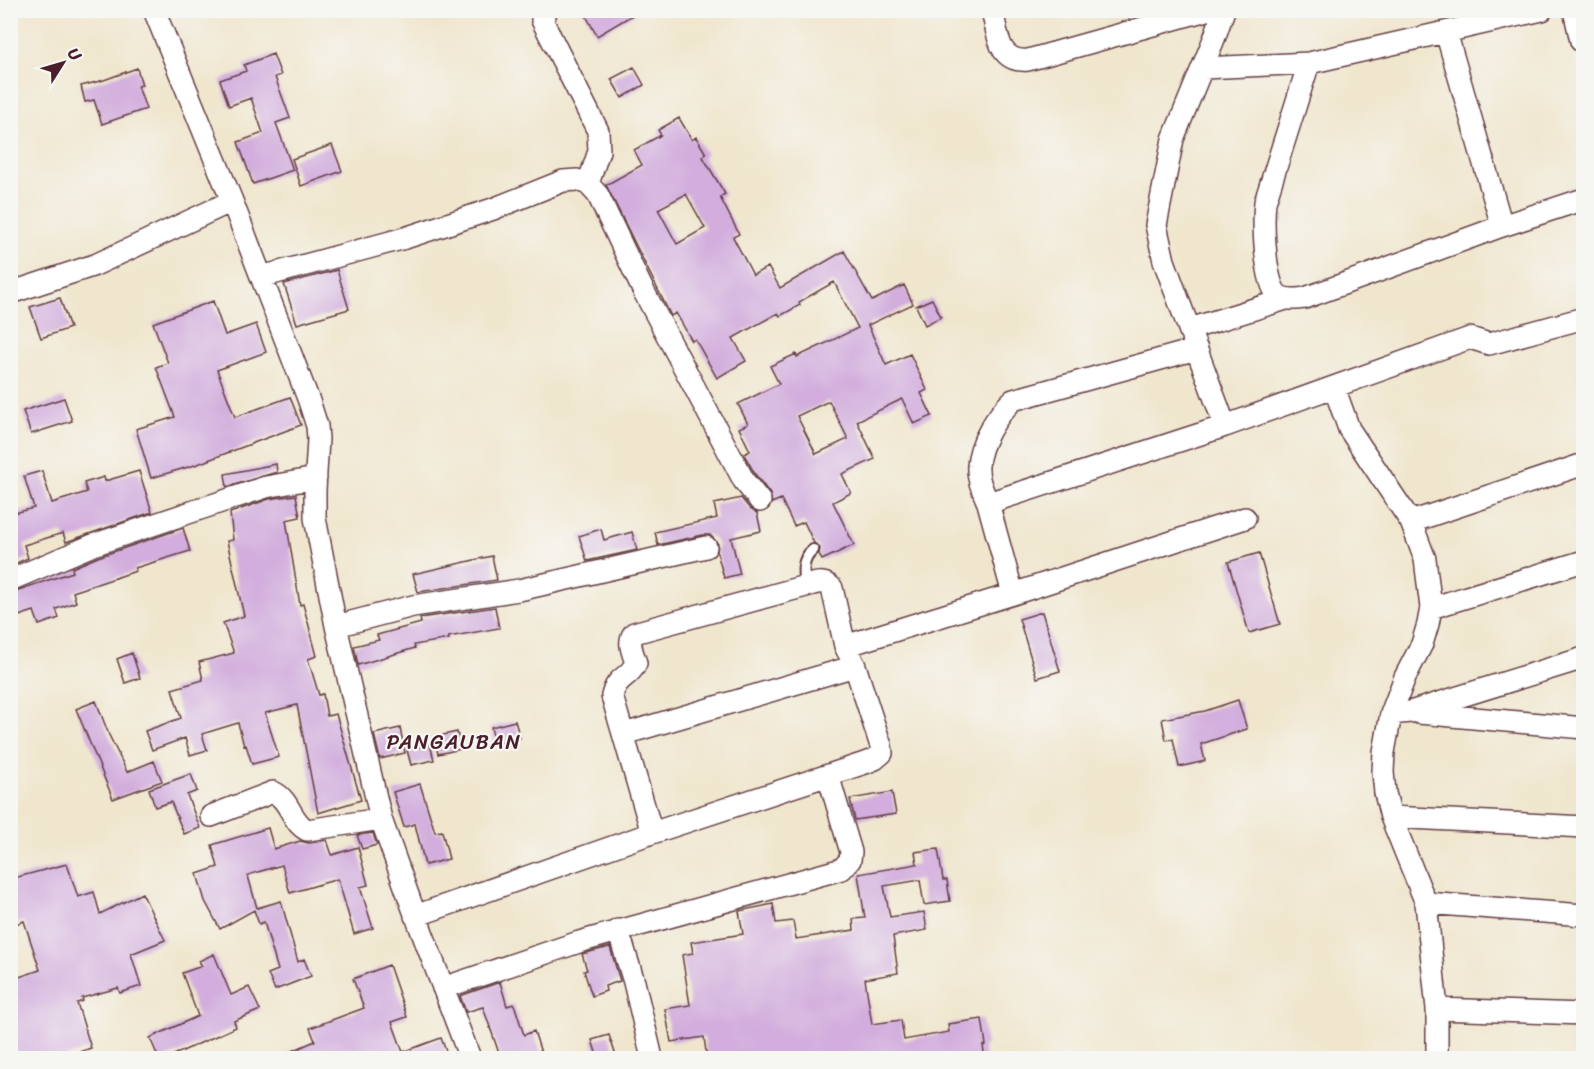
<svg xmlns="http://www.w3.org/2000/svg" width="1594" height="1069" font-family="Sriracha,sans-serif">
<style>
.building{fill:#d2addd;fill-rule:evenodd}
.lines{fill:none;stroke-linecap:round;stroke-linejoin:round}
.lane-casing{stroke:#633d43;stroke-width:14}
.street-casing{stroke:#633d43;stroke-width:24}
.lane{stroke:#fff;stroke-width:10}
.street{stroke:#fff;stroke-width:21}
.labels{text-anchor:middle;dominant-baseline:central;stroke-width:4.5;stroke-linejoin:round;paint-order:stroke}
.quarter-label{font-size:21px;letter-spacing:1.5px;fill:#4a1f2b;stroke:#f6f6f2}
</style>
<rect width="100%" height="100%" fill="#f6f6f2"/>
<filter id="ink" filterUnits="userSpaceOnUse"><feTurbulence type="fractalNoise" baseFrequency=".0167" numOctaves="2"/><feDisplacementMap in="SourceGraphic" scale="12" xChannelSelector="R" yChannelSelector="G"/><feConvolveMatrix kernelMatrix="1 2 1 2 8 2 1 2 1" color-interpolation-filters="sRGB"/></filter>
<filter id="wash" filterUnits="userSpaceOnUse"><feTurbulence type="fractalNoise" baseFrequency=".008" numOctaves="4" result="noise"/><feDisplacementMap in="SourceGraphic" scale="24" xChannelSelector="R" yChannelSelector="G"/><feGaussianBlur stdDeviation="1.35" result="paint"/><feColorMatrix in="noise" values="0 0 0 0 0 0 0 0 0 0 0 0 0 0 0 0 0 1.4 0 .05"/><feComposite in="paint" operator="in"/></filter>
<g filter="url(#wash)">
<rect width="100%" height="100%" fill="#f0e6ce"/>
<g id="blocks">
<path class="building" d="M 583,10 L 641,10 L 597,36 Z
M 273,54 L 281,75 L 275,77 L 290,118 L 276,123 L 293,170 L 253,184 L 238,142 L 263,133 L 251,98 L 229,106 L 220,80 L 246,71 L 244,65 Z
M 634,67 L 644,85 L 622,98 L 611,79 Z
M 137,68 L 142,85 L 138,86 L 146,109 L 102,124 L 94,100 L 85,102 L 81,86 L 104,80 Z
M 679,118 L 692,140 L 696,137 L 706,154 L 703,157 L 725,194 L 720,197 L 739,234 L 733,237 L 753,275 L 768,267 L 780,288 L 844,251 L 872,301 L 904,285 L 913,304 L 868,325 L 886,365 L 910,354 L 927,390 L 921,393 L 932,416 L 914,424 L 902,399 L 857,421 L 875,459 L 842,474 L 851,493 L 833,502 L 854,545 L 822,560 L 819,554 L 820,548 L 814,543 L 804,522 L 794,526 L 781,499 L 772,503 L 770,494 L 755,474 L 744,454 L 750,451 L 739,428 L 748,424 L 738,404 L 779,384 L 770,366 L 796,354 L 797,357 L 858,328 L 834,282 L 799,302 L 800,305 L 780,316 L 778,313 L 733,338 L 746,361 L 717,378 L 695,339 L 692,341 L 676,313 L 671,316 L 606,185 L 642,165 L 634,150 L 661,135 L 658,130 ZM 686,194 L 705,228 L 677,244 L 658,209 ZM 829,401 L 848,439 L 816,454 L 797,416 Z
M 332,145 L 342,171 L 301,186 L 292,159 Z
M 337,270 L 349,309 L 297,324 L 284,284 Z
M 60,298 L 70,328 L 41,338 L 30,307 Z
M 932,299 L 941,317 L 925,325 L 916,306 Z
M 213,301 L 225,335 L 256,324 L 266,352 L 217,370 L 235,417 L 290,397 L 301,425 L 195,465 L 151,478 L 136,429 L 175,417 L 156,367 L 168,363 L 153,323 Z
M 64,398 L 72,421 L 31,434 L 23,411 Z
M 276,464 L 277,472 L 227,487 L 225,474 Z
M 42,471 L 52,503 L 87,492 L 84,483 L 104,477 L 105,481 L 139,471 L 152,512 L 66,542 L 63,533 L 24,545 L 28,558 L 10,566 L 10,514 L 34,508 L 24,476 Z
M 296,495 L 300,517 L 286,520 L 300,605 L 303,604 L 317,656 L 308,659 L 319,695 L 323,694 L 327,716 L 336,714 L 361,800 L 318,813 L 297,705 L 265,713 L 279,757 L 252,764 L 246,745 L 244,746 L 238,723 L 202,734 L 207,750 L 190,755 L 185,738 L 152,750 L 145,731 L 181,718 L 172,689 L 203,680 L 199,662 L 234,653 L 223,623 L 244,616 L 227,541 L 233,540 L 230,513 L 269,499 Z
M 741,498 L 750,509 L 757,513 L 761,531 L 731,538 L 740,574 L 724,578 L 717,552 L 718,544 L 710,535 L 703,535 L 658,545 L 655,532 L 717,518 L 714,504 Z
M 183,528 L 190,551 L 135,568 L 136,571 L 73,592 L 76,602 L 56,609 L 59,618 L 39,625 L 34,611 L 19,616 L 12,592 L 73,572 L 72,568 L 98,557 Z
M 601,529 L 604,540 L 632,532 L 637,550 L 587,561 L 579,536 Z
M 1259,553 L 1280,624 L 1249,633 L 1228,562 Z
M 492,556 L 497,580 L 418,592 L 413,574 Z
M 495,607 L 499,628 L 448,637 L 449,639 L 414,645 L 415,648 L 358,665 L 354,646 L 379,640 L 377,635 L 421,623 L 420,618 Z
M 1042,612 L 1060,671 L 1037,678 L 1019,619 Z
M 132,653 L 140,678 L 125,683 L 117,659 Z
M 1238,700 L 1247,729 L 1201,744 L 1205,761 L 1179,767 L 1173,739 L 1166,740 L 1162,719 L 1205,711 Z
M 96,701 L 109,735 L 127,772 L 154,761 L 162,781 L 113,799 L 76,709 Z
M 515,721 L 520,738 L 495,744 L 491,727 Z
M 400,728 L 405,753 L 380,759 L 374,734 Z
M 457,732 L 461,749 L 438,754 L 434,737 Z
M 430,744 L 434,760 L 411,765 L 407,750 Z
M 191,774 L 197,791 L 187,795 L 200,828 L 184,834 L 171,802 L 155,807 L 149,789 Z
M 420,784 L 435,832 L 442,831 L 449,859 L 425,865 L 415,824 L 404,827 L 393,792 Z
M 892,792 L 896,814 L 855,820 L 850,799 Z
M 268,828 L 274,849 L 300,841 L 309,843 L 327,840 L 332,855 L 358,847 L 368,885 L 360,887 L 373,928 L 354,934 L 338,879 L 290,893 L 282,865 L 251,874 L 248,876 L 257,908 L 281,901 L 298,962 L 304,959 L 311,976 L 275,990 L 268,974 L 278,970 L 264,922 L 259,924 L 254,910 L 220,929 L 205,901 L 197,874 L 218,867 L 212,845 Z
M 373,833 L 377,845 L 362,849 L 357,835 Z
M 938,849 L 943,880 L 947,880 L 950,901 L 924,905 L 920,880 L 884,886 L 890,917 L 924,912 L 927,930 L 893,936 L 898,973 L 865,979 L 872,1024 L 901,1020 L 904,1040 L 949,1032 L 948,1024 L 982,1019 L 986,1045 L 983,1046 L 985,1059 L 707,1059 L 704,1037 L 671,1042 L 665,1009 L 690,1005 L 682,955 L 693,953 L 691,942 L 743,934 L 739,911 L 773,904 L 776,923 L 793,921 L 796,939 L 854,930 L 853,919 L 865,918 L 858,874 L 917,864 L 915,852 Z
M 67,864 L 78,897 L 94,892 L 100,914 L 142,893 L 165,940 L 131,954 L 141,986 L 120,993 L 118,988 L 82,998 L 83,1001 L 77,1003 L 91,1048 L 59,1059 L 10,1059 L 10,980 L 40,970 L 24,921 L 10,926 L 10,879 Z
M 610,947 L 620,981 L 605,986 L 606,991 L 592,996 L 584,971 L 587,970 L 582,954 Z
M 214,954 L 231,995 L 249,987 L 260,1010 L 234,1021 L 236,1027 L 165,1059 L 159,1059 L 150,1038 L 198,1016 L 182,973 L 202,966 L 199,961 Z
M 389,965 L 407,1017 L 392,1022 L 403,1052 L 441,1038 L 449,1059 L 274,1059 L 315,1041 L 310,1028 L 364,1008 L 353,979 Z
M 500,982 L 507,1006 L 514,1004 L 524,1035 L 534,1031 L 543,1059 L 501,1059 L 483,1007 L 466,1012 L 460,996 Z
M 609,1035 L 617,1059 L 598,1059 L 592,1040 Z"/>
</g>
</g>
<g filter="url(#ink)">
<use href="#blocks" fill-opacity="0" stroke="#633d43" stroke-width="1.5"/>
<g class="lines">
<g class="lane-casing">
<path id="lane" d="M 805,586 C 803,572 801,560 813,550"/>
</g>
<g class="street-casing">
<path id="street" d="M 154,10 L 232,201 L 309,401 L 317,426 L 318,439 L 315,490 L 315,518 L 336,626 L 381,819 L 412,906 L 470,1058
M 547,10 L 542,20 L 598,131 L 599,151 L 588,184
M 992,10 C 998,33 997,63 1028,60 L 1207,10
M 1224,10 L 1214,39 L 1173,139 L 1156,225 L 1164,261 L 1225,426
M 1574,10 L 1581,41
M 1446,32 L 1502,226
M 1309,63 L 1265,202 C 1263,220 1264,283 1278,295 C 1286,301 1296,299 1305,298 L 1502,226 L 1584,199
M 1203,68 L 1309,63 L 1542,10
M 261,277 L 405,238 L 493,209 L 563,181 L 577,180 L 588,184 L 598,195 L 642,288 L 744,481 L 760,501
M 10,293 L 95,265 L 232,201
M 1190,329 L 1286,299
M 1334,387 L 1349,429 L 1411,522 L 1425,559 L 1431,608 L 1428,624 L 1422,644 L 1405,677 L 1391,714 L 1384,752 L 1383,772 L 1385,793 L 1391,817 L 1426,903 L 1437,1009 L 1437,1058
M 988,503 C 983,491 977,479 978,466 C 979,443 997,415 1013,400 L 1197,349
M 1411,522 L 1584,464
M 10,580 L 93,545 L 215,504 L 266,487 L 316,478
M 1013,594 L 988,503 L 1225,426 L 1470,338 L 1489,344 L 1584,318
M 1431,608 L 1584,561
M 336,626 L 413,606 L 519,590 L 706,547
M 845,646 L 1013,594 L 1245,518
M 1419,713 L 1584,728
M 1391,714 L 1410,712 L 1584,658
M 624,734 L 855,666
M 211,816 L 273,792 C 290,799 291,822 307,830 L 381,819
M 1391,817 L 1584,827
M 1426,903 L 1584,915
M 415,916 L 652,833 L 865,763 L 875,759 L 882,753 L 881,746 L 855,666 L 845,646 L 832,588 C 826,582 821,582 813,584 L 634,633 C 627,642 633,653 636,663 C 629,679 617,675 612,696 L 652,833
M 618,930 L 634,982 L 652,1058
M 443,988 L 579,942 L 842,869 L 850,860 L 851,852 L 828,775
M 1437,1009 L 1584,1014"/>
</g>
<use href="#lane" class="lane"/>
<use href="#street" class="street"/>
</g>
</g>
<g class="labels">
<g class="quarter-label">
<text x="454" y="742">PANGAUBAN</text>
</g>
</g>
<rect width="1594" height="1069" fill="none" stroke="#f6f6f2" stroke-width="36"/>
<g transform="translate(63 63) rotate(53)" stroke="#f6f6f2" stroke-width="4.5" paint-order="stroke">
<path d="M0-4.5L10 22L0 15L-10 22Z" fill="#4a1f2b"/>
<text y="-9" font-size="16" font-weight="bold" text-anchor="middle" fill="#4a1f2b">U</text>
</g>
</svg>
